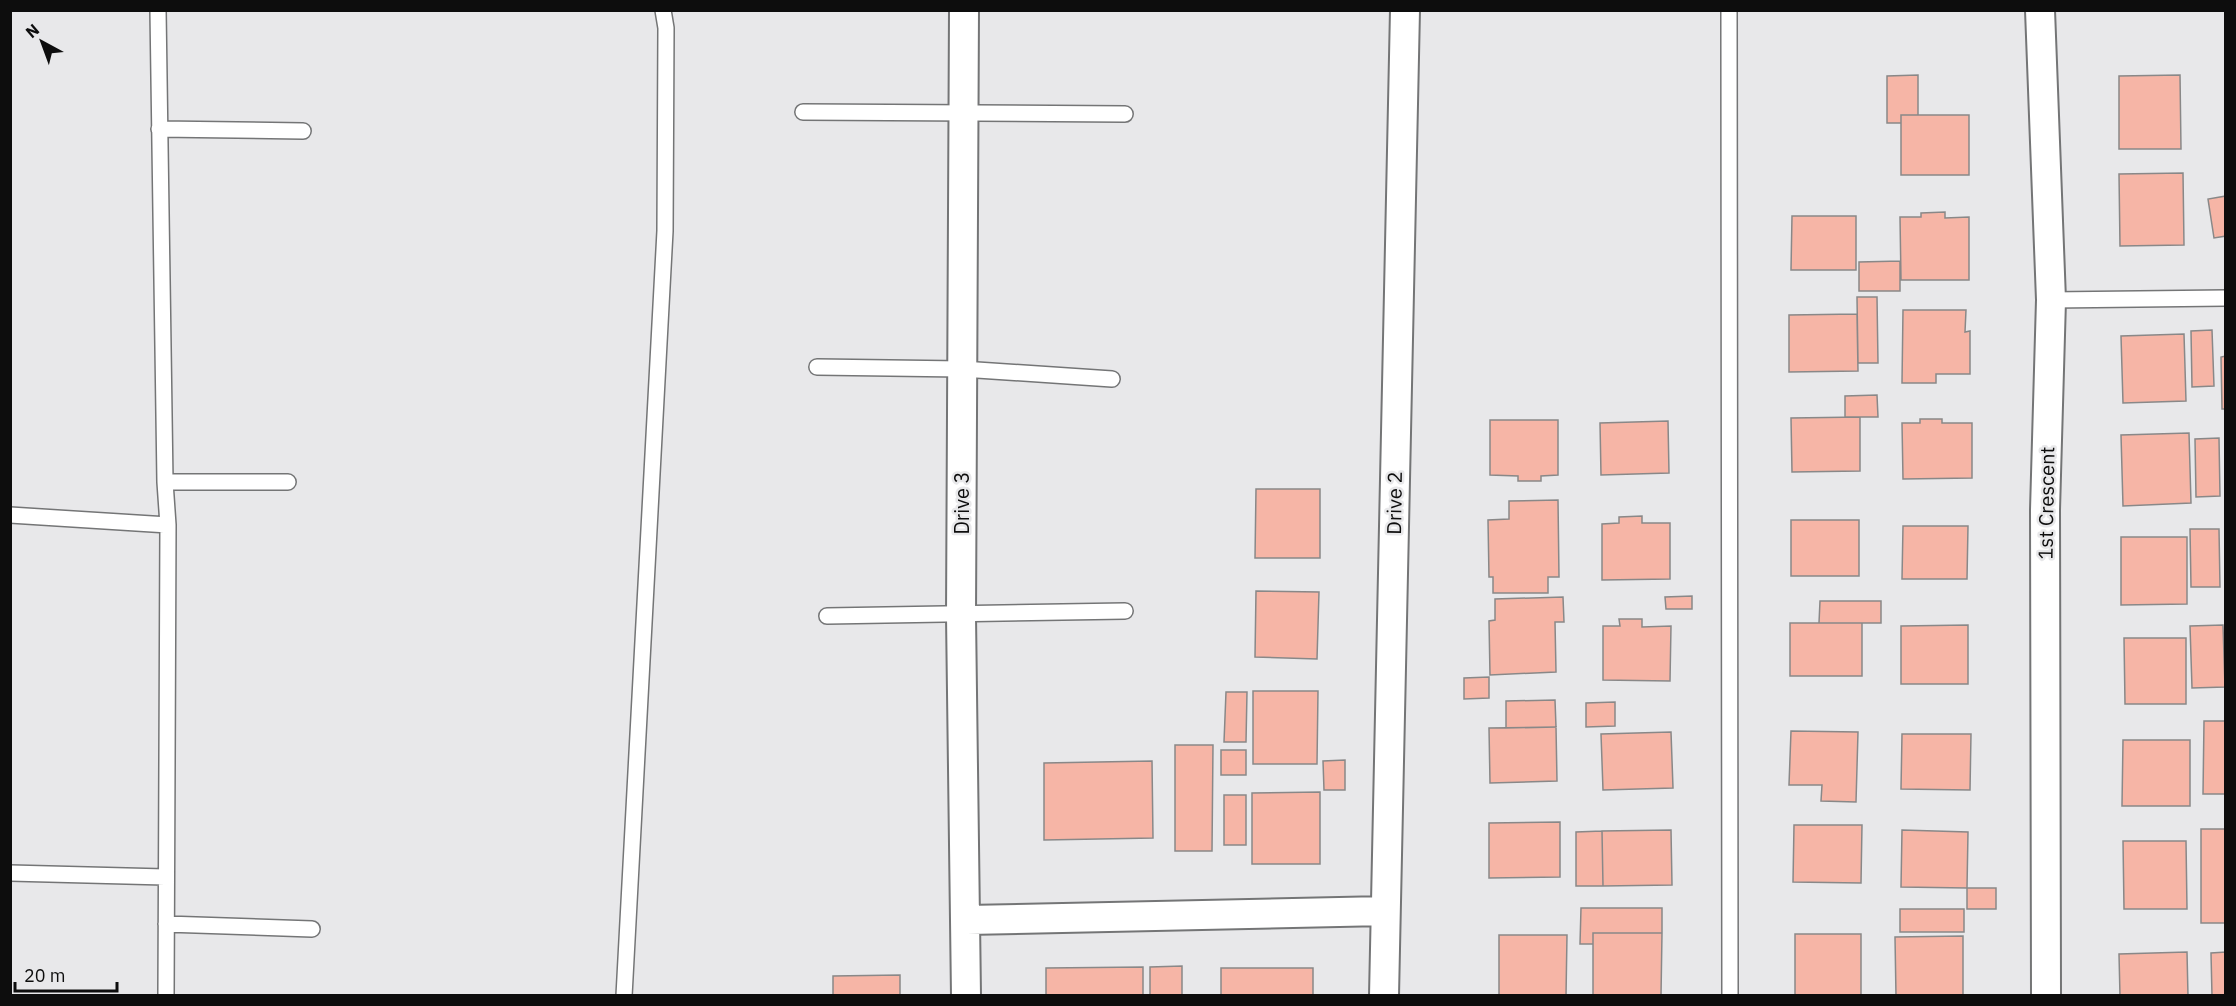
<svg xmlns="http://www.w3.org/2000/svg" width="2236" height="1006" font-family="'IBM Plex Sans',sans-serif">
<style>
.building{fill:#f6b5a6;stroke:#898888;stroke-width:1.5}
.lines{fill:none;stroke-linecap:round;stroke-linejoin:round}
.lane-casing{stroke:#747576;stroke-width:18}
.street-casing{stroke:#747576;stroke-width:32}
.lane{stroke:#fff;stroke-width:15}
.street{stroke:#fff;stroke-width:28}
.labels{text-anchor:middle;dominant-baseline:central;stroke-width:5;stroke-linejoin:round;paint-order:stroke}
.street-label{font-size:20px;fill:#0d0d0d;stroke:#e8e8ea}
</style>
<rect width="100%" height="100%" fill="#e8e8ea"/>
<path class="building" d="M 1918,75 L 1918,115 L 1901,115 L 1901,123 L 1887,123 L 1887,76 Z
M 2180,75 L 2181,149 L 2119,149 L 2119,76 Z
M 1901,115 L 1969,115 L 1969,175 L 1901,175 Z
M 2183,173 L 2184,245 L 2120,246 L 2119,174 Z
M 2226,196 L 2226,236 L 2214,238 L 2208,199 Z
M 1945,212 L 1945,218 L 1969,217 L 1969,280 L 1901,280 L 1900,217 L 1921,217 L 1921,213 Z
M 1792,216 L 1856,216 L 1856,270 L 1791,270 Z
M 1900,261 L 1900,291 L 1859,291 L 1859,262 Z
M 1857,297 L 1877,297 L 1878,363 L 1858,363 Z
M 1903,310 L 1966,310 L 1965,332 L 1970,331 L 1970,374 L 1936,374 L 1936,383 L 1902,383 Z
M 1857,314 L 1858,371 L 1789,372 L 1789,315 Z
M 2212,330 L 2214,386 L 2192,387 L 2191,331 Z
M 2184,334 L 2186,401 L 2123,403 L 2121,336 Z
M 2226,356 L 2226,409 L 2222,409 L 2221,357 Z
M 1877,395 L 1878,417 L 1845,417 L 1845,396 Z
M 1860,417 L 1860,471 L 1792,472 L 1791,418 Z
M 1920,419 L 1942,419 L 1942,423 L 1972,423 L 1972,478 L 1903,479 L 1902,423 L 1920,423 Z
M 1490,420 L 1558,420 L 1558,475 L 1541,476 L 1541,481 L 1518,481 L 1518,476 L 1490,475 Z
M 1668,421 L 1669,473 L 1601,475 L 1600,423 Z
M 2189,433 L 2191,503 L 2123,506 L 2121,435 Z
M 2219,438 L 2220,496 L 2196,497 L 2195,439 Z
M 1256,489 L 1320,489 L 1320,558 L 1255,558 Z
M 1558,500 L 1559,577 L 1548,577 L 1548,593 L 1493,593 L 1493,577 L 1489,577 L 1488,520 L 1509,519 L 1509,501 Z
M 1642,516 L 1642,523 L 1670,523 L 1670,579 L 1602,580 L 1602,524 L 1619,523 L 1619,517 Z
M 1791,520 L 1859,520 L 1859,576 L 1791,576 Z
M 1903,526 L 1968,526 L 1967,579 L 1902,579 Z
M 2190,529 L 2219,529 L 2220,587 L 2191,587 Z
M 2121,537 L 2187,537 L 2187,604 L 2121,605 Z
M 1256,591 L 1319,592 L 1317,659 L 1255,657 Z
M 1692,596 L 1692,609 L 1666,609 L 1665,597 Z
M 1563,597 L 1564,622 L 1555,622 L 1556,672 L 1490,675 L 1489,621 L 1495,620 L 1495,599 Z
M 1820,601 L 1881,601 L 1881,623 L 1819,623 Z
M 1619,619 L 1642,619 L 1642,627 L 1671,626 L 1670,681 L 1603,680 L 1603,626 L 1620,626 Z
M 1790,623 L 1862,623 L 1862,676 L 1790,676 Z
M 1968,625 L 1968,684 L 1901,684 L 1901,626 Z
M 2223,625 L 2225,687 L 2192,688 L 2190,626 Z
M 2124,638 L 2186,638 L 2186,704 L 2125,704 Z
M 1489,677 L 1489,698 L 1464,699 L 1464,678 Z
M 1253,691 L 1318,691 L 1317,764 L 1253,764 Z
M 1226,692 L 1247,692 L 1246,742 L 1224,742 Z
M 1555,700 L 1556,727 L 1506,728 L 1506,701 Z
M 1615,702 L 1615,726 L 1586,727 L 1586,703 Z
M 2204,721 L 2226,721 L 2226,794 L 2203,794 Z
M 1556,727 L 1557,781 L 1490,783 L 1489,728 Z
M 1791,731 L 1858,732 L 1856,802 L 1821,801 L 1822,785 L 1789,785 Z
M 1671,732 L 1673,788 L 1603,790 L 1601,734 Z
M 1902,734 L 1971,734 L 1970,790 L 1901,789 Z
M 2123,740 L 2190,740 L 2190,806 L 2122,806 Z
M 1175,745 L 1213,745 L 1212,851 L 1175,851 Z
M 1221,750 L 1246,750 L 1246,775 L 1221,775 Z
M 1345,760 L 1345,790 L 1324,790 L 1323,761 Z
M 1152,761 L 1153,838 L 1044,840 L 1044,763 Z
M 1320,792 L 1320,864 L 1252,864 L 1252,793 Z
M 1224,795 L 1246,795 L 1246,845 L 1224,845 Z
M 1560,822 L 1560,877 L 1489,878 L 1489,823 Z
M 1794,825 L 1862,825 L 1861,883 L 1793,882 Z
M 2201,829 L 2226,829 L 2226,923 L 2201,923 Z
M 1671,830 L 1672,885 L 1603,886 L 1602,831 Z
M 1902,830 L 1968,832 L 1967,888 L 1901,887 Z
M 1602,831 L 1603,886 L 1576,886 L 1576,832 Z
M 2123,841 L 2186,841 L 2187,909 L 2124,909 Z
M 1967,888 L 1996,888 L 1996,909 L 1967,909 Z
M 1581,908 L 1662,908 L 1662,933 L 1593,933 L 1593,944 L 1580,944 Z
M 1900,909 L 1964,909 L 1964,932 L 1900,932 Z
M 1593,933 L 1662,933 L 1661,996 L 1593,996 Z
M 1795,934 L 1861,934 L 1861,996 L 1795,996 Z
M 1499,935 L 1567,935 L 1566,996 L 1499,996 Z
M 1963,936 L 1963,996 L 1896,996 L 1895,937 Z
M 2187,952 L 2188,996 L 2120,996 L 2119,954 Z
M 2226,952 L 2226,996 L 2212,996 L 2211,953 Z
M 1182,966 L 1182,996 L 1150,996 L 1150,967 Z
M 1143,967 L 1143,996 L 1046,996 L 1046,968 Z
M 1221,968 L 1313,968 L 1313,996 L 1221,996 Z
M 900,975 L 900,996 L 833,996 L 833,976 Z"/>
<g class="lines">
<g class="lane-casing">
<path id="lane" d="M 158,10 L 165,482 L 168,525 L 166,996
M 1729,10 L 1730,996
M 803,112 L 1125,114
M 159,129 L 303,131
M 2051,300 L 2226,298
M 817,367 L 962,369 L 1112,379
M 165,482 L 288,482
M 10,515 L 168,525
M 827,616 L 1125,611
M 10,873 L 165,877
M 166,924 L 312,929
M 624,996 L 665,231 L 666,28 L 663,10"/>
</g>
<g class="street-casing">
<path id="street" d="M 964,10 L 961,616 L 966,996
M 2040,10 L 2051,300 L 2045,510 L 2046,996
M 967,920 L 1385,911
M 1384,996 L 1405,10"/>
</g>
<use href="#lane" class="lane"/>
<use href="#street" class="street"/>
</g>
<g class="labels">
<g class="street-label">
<text transform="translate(961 503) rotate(-90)">Drive 3</text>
<text transform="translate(1394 503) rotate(-89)">Drive 2</text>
<text transform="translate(2046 503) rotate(-89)">1st Crescent</text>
</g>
</g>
<rect width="2236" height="1006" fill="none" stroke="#0d0d0d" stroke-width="24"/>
<g transform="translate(42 42) rotate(319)" stroke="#e8e8ea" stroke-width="4.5" paint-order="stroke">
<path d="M0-4.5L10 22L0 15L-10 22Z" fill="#0d0d0d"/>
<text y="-9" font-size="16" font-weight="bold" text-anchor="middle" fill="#0d0d0d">N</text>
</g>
<path d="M15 982v9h102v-9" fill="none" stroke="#0d0d0d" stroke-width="3"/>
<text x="24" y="982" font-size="18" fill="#0d0d0d" stroke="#e8e8ea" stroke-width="4.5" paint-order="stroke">20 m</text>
</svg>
